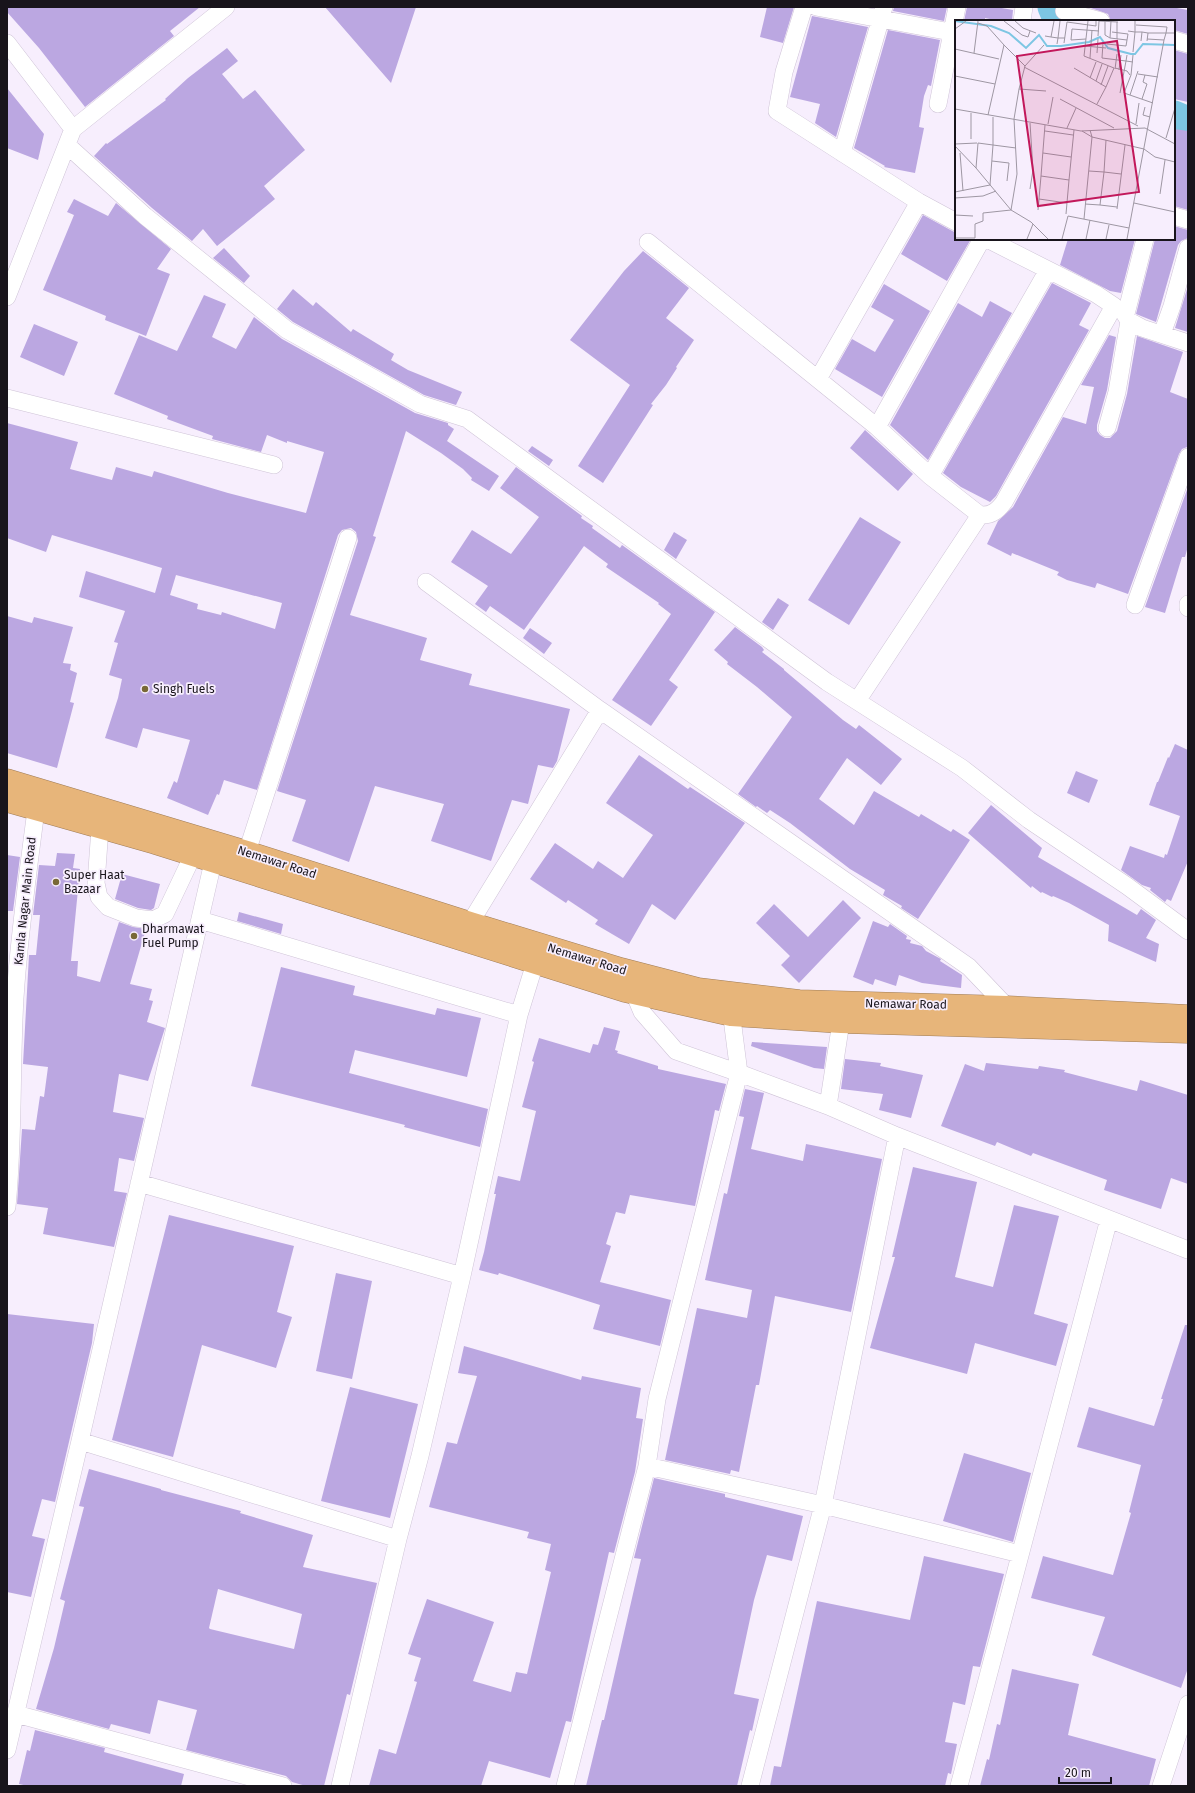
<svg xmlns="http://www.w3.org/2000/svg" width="1195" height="1793" font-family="'Fira Sans',sans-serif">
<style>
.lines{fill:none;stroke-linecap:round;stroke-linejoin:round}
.river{stroke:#7dc6e3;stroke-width:31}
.building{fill:#bba7e1;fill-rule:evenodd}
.minor-casing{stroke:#cfc4d7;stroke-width:18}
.highway-casing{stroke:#9f7d59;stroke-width:23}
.minor{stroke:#fff;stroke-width:17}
.highway{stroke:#e7b57a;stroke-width:22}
.poi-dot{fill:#786836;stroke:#f7eefd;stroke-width:1.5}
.labels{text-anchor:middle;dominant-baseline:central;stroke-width:3.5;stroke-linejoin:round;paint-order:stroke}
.poi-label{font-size:12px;fill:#18141b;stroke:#f7eefd;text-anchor:start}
.street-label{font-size:12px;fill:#18141b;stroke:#f7eefd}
.inset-river{fill:none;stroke:#7dc6e3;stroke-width:2}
.inset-road{fill:none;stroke:#9e97a3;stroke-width:1}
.view{fill:#c2185b;fill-opacity:0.15;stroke:#c2185b;stroke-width:2}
.inset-edge{fill:none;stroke:#18141b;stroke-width:2}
</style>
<rect width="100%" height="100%" fill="#f7eefd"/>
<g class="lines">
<path class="river" d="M 1053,7 L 1059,21
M 1174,116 L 1188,122"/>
</g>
<path class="building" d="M 7,7 L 200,7 L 170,31 L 174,36 L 85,107 L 39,48 L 7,12 Z
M 325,7 L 416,7 L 391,83 Z
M 767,7 L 794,7 L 783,43 L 760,37 Z
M 894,7 L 947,7 L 944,21 L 893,11 Z
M 967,7 L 996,7 L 1013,10 L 1012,21 L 999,21 L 985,18 L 985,21 L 964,21 Z
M 1088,7 L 1171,7 L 1188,10 L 1188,34 L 1174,30 L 1174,21 L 1111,21 L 1108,14 Z
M 812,16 L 868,27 L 836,137 L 815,123 L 820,104 L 790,97 Z
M 888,30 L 940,40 L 931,86 L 928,85 L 924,96 L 919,127 L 924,128 L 915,173 L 884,167 L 885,166 L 854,148 Z
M 227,48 L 238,61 L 222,74 L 243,99 L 255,90 L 305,150 L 264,186 L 275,199 L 217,246 L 203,229 L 192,241 L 152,208 L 94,156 L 106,143 L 107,144 L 166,100 L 165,99 L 188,78 Z
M 1174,50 L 1188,54 L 1188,102 L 1174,99 Z
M 7,88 L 44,134 L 38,160 L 7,148 Z
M 1174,129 L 1188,131 L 1188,210 L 1174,206 Z
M 74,199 L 108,216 L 116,203 L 171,249 L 157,269 L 170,274 L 146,336 L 105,320 L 106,316 L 43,290 L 74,215 L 67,212 Z
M 923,215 L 956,233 L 956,239 L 971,239 L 947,281 L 901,254 Z
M 1174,226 L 1188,230 L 1188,238 L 1181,241 L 1178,245 L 1156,322 L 1136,314 L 1155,239 L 1174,239 Z
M 1068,239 L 1135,239 L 1121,293 L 1110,291 L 1060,265 Z
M 224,248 L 250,276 L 244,283 L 213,258 Z
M 643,251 L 689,288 L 666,318 L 694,340 L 676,367 L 677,368 L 666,385 L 651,404 L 653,405 L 646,416 L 603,483 L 578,466 L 630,385 L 570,340 L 624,271 Z
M 1052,283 L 1091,303 L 1079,325 L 1089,330 L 996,496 L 990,502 L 961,487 L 943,473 Z
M 884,284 L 930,311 L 882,397 L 835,369 L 852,339 L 875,352 L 894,320 L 871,307 Z
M 1188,286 L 1188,332 L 1175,328 Z
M 293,289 L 313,306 L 316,302 L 351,332 L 353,329 L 394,354 L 391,360 L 408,370 L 462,392 L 456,405 L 424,395 L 293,322 L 277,309 Z
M 204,295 L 226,304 L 212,337 L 236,349 L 254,317 L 282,339 L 415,413 L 448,423 L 448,425 L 454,429 L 447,441 L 499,476 L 489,491 L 471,480 L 472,478 L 463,469 L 441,453 L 406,431 L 373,536 L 376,537 L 350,615 L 427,638 L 420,660 L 472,674 L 469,685 L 570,709 L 557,761 L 553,768 L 538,765 L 528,804 L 512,800 L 491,861 L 431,841 L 444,804 L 375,786 L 349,862 L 292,841 L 306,800 L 277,791 L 358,541 L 356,532 L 351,528 L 342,530 L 338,535 L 257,790 L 224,780 L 219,795 L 217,794 L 208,815 L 167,798 L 174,781 L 177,783 L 190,740 L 143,728 L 137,748 L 105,738 L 118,698 L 122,679 L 109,675 L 118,643 L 114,642 L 125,611 L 79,597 L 86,571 L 155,593 L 162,568 L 52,535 L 46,552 L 7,538 L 7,423 L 78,442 L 70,469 L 112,480 L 116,467 L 152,477 L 154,471 L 228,493 L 306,513 L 324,452 L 287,441 L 287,443 L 267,435 L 261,452 L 212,439 L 213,436 L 167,419 L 168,416 L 114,394 L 139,335 L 177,351 ZM 176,575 L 282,603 L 275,629 L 222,612 L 221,615 L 197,609 L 198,604 L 170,595 Z
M 990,301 L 1012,313 L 928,460 L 890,425 L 958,303 L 982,317 Z
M 34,324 L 78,342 L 64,376 L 20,357 Z
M 1109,335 L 1116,337 L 1107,390 L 1097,425 L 1097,431 L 1100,435 L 1105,438 L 1110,438 L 1117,431 L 1127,394 L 1137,336 L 1183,352 L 1170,392 L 1188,399 L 1188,443 L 1187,447 L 1182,449 L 1179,454 L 1128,594 L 1097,583 L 1095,588 L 1067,580 L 1057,575 L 1059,572 L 1012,553 L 1011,556 L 987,544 L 998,521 L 1013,507 L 1063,417 L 1086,424 L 1094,387 L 1081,385 Z
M 865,430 L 913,474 L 898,491 L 850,448 Z
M 532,446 L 553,460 L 549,466 L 528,451 Z
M 516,467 L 582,516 L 581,518 L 593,526 L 592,528 L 620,548 L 622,545 L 715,612 L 669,680 L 678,687 L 651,726 L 612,700 L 671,614 L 658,604 L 659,603 L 606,567 L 608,564 L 584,546 L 524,630 L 490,606 L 486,612 L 475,604 L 488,586 L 451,562 L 472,530 L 511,554 L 539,517 L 500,488 Z
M 1188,487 L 1188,546 L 1185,557 L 1182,557 L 1165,613 L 1145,607 Z
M 860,517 L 901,542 L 849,625 L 808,600 Z
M 674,532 L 687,540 L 676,559 L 664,550 Z
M 778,598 L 789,605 L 773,630 L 762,622 Z
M 7,616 L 32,623 L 34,617 L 73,627 L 63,663 L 71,664 L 70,670 L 77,673 L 70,702 L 74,703 L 57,768 L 7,753 Z
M 735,627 L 762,647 L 764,650 L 762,652 L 784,669 L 784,670 L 843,720 L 856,729 L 859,725 L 902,759 L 881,785 L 847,758 L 819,799 L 854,825 L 874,791 L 919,817 L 921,814 L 951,832 L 953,829 L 970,840 L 918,919 L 901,908 L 902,906 L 883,895 L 885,890 L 850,869 L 790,823 L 770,810 L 767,813 L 757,806 L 756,807 L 738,794 L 792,717 L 757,687 L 727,664 L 728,662 L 714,650 Z
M 530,628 L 552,643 L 544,654 L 523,638 Z
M 1175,744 L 1188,750 L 1188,861 L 1171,901 L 1167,899 L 1165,902 L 1150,890 L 1151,888 L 1142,885 L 1121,870 L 1130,846 L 1164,858 L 1165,854 L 1167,855 L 1180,816 L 1149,805 L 1157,782 L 1158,782 L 1168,757 L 1169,758 Z
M 639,755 L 688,789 L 690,787 L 745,823 L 675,920 L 652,904 L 629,944 L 595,924 L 598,920 L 568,900 L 566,903 L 530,879 L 555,843 L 593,869 L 598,861 L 623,878 L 653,835 L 606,803 Z
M 1076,771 L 1098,780 L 1089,803 L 1067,793 Z
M 991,805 L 1042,848 L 1038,857 L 1137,915 L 1141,909 L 1156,920 L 1146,938 L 1159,944 L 1156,962 L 1108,941 L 1109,925 L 1069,903 L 1053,896 L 1052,897 L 1042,892 L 1041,893 L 1032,886 L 1031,888 L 968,833 Z
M 57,853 L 75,854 L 73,868 L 80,869 L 71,961 L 78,961 L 77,976 L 100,982 L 119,922 L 133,927 L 146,929 L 130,984 L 152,989 L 149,1000 L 153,1001 L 147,1022 L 165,1028 L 148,1081 L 119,1074 L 113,1112 L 144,1118 L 134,1161 L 119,1158 L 114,1191 L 127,1193 L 114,1247 L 43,1234 L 48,1208 L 17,1204 L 22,1129 L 35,1130 L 40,1096 L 44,1097 L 48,1067 L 23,1064 L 29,955 L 36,955 L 40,915 L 33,915 L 39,865 L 55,866 Z
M 7,855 L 20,857 L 13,911 L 7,911 Z
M 122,874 L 160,884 L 154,908 L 151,910 L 138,908 L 115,899 Z
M 843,900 L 861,918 L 799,983 L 781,965 L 790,956 L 756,923 L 774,904 L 808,937 Z
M 239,912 L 283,924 L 281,934 L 237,921 Z
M 873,921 L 888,927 L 890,924 L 907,936 L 906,939 L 911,940 L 910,943 L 922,946 L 926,951 L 941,959 L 940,961 L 962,975 L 961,988 L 922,983 L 899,975 L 896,986 L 875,979 L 873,985 L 853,977 Z
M 281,967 L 355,986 L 353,995 L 435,1015 L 437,1008 L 481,1018 L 467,1077 L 355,1050 L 349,1073 L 488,1109 L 480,1147 L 404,1127 L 405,1125 L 251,1086 Z
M 604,1027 L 620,1031 L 615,1050 L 618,1051 L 617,1053 L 658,1066 L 658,1069 L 726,1084 L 719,1111 L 715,1110 L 695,1206 L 630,1195 L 625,1214 L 616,1212 L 606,1244 L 611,1246 L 600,1282 L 671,1300 L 660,1346 L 593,1329 L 600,1305 L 499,1273 L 498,1275 L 479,1270 L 484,1252 L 496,1194 L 494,1194 L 498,1176 L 520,1181 L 536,1111 L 522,1107 L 534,1062 L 532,1061 L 539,1038 L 590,1053 L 593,1044 L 598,1045 Z
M 752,1042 L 827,1047 L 824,1069 L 814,1068 L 751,1046 Z
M 845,1059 L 881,1063 L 880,1066 L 923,1075 L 911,1118 L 879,1110 L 883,1094 L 841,1089 Z
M 986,1063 L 1038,1069 L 1039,1066 L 1065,1070 L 1064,1072 L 1137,1091 L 1140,1080 L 1188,1095 L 1188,1184 L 1171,1178 L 1161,1209 L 1104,1190 L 1107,1180 L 1033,1153 L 1031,1156 L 997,1142 L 995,1146 L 941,1126 L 965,1064 L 984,1071 Z
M 745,1089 L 764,1093 L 751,1149 L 803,1161 L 806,1144 L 882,1159 L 851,1312 L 775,1296 L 759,1385 L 756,1385 L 739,1472 L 731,1470 L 730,1474 L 665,1460 L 697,1308 L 747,1318 L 752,1290 L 705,1280 L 724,1193 L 727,1194 L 744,1117 L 739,1116 Z
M 913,1167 L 977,1182 L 955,1277 L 993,1287 L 1014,1205 L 1059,1216 L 1034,1314 L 1068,1324 L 1056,1366 L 975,1343 L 967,1374 L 870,1348 L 895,1257 L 892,1257 Z
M 169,1215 L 294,1246 L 277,1312 L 292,1317 L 276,1368 L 202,1345 L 173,1457 L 112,1440 Z
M 336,1273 L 372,1281 L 352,1379 L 316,1371 Z
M 7,1314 L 94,1324 L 92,1343 L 55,1502 L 42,1499 L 32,1536 L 45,1539 L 31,1597 L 7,1592 Z
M 1185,1325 L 1188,1325 L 1188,1668 L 1181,1688 L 1092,1655 L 1105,1617 L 1031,1598 L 1043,1556 L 1113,1575 L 1131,1513 L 1129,1512 L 1141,1465 L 1077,1447 L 1089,1407 L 1154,1426 L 1163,1399 L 1161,1399 Z
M 464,1346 L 581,1380 L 582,1376 L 641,1388 L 636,1418 L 643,1419 L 635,1472 L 614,1553 L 609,1552 L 571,1722 L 566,1721 L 550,1778 L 489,1761 L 481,1786 L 369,1786 L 379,1749 L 396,1754 L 417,1682 L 414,1681 L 421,1658 L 408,1654 L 427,1599 L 494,1622 L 473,1681 L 511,1692 L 516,1672 L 527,1674 L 551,1572 L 545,1570 L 551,1544 L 527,1538 L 529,1532 L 429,1507 L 447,1442 L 457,1444 L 477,1376 L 458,1373 Z
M 350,1387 L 418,1404 L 390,1518 L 321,1501 Z
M 964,1453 L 1031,1473 L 1013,1542 L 943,1521 Z
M 89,1469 L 161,1489 L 161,1490 L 241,1511 L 240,1513 L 313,1535 L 303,1567 L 377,1583 L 350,1695 L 347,1694 L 324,1786 L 306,1786 L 292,1782 L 286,1776 L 186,1750 L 197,1710 L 158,1700 L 150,1734 L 111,1724 L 109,1729 L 36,1709 L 54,1648 L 65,1601 L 60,1599 L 84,1507 L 79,1506 ZM 218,1589 L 302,1614 L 294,1649 L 210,1629 L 209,1628 Z
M 654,1478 L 725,1494 L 725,1497 L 803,1516 L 792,1561 L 767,1555 L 754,1600 L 734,1694 L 759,1699 L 752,1731 L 750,1730 L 737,1786 L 586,1786 L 602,1720 L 604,1720 L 641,1559 L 634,1558 Z
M 924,1556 L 1004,1574 L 980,1667 L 973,1666 L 965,1705 L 953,1702 L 945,1742 L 957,1744 L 951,1774 L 948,1773 L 945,1786 L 770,1786 L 774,1766 L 781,1767 L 817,1601 L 910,1620 Z
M 1012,1669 L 1079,1684 L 1068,1735 L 1156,1759 L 1149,1786 L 980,1786 L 987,1759 L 989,1760 L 997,1724 L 1000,1725 Z
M 35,1730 L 105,1748 L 104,1752 L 184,1774 L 181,1786 L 28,1786 L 19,1784 L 27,1750 L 30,1751 Z"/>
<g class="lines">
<g class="minor-casing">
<path id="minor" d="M 804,7 L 784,72 L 777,111 L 919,202 L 956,222
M 816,7 L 956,33
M 1064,11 L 1101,21
M 1022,21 L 1024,7
M 1174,40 L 1188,44
M 7,43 L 73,129
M 938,104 L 957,7
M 67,145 L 145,216 L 287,330 L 420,404 L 467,419 L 827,682 L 962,768 L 1029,820 L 1127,886 L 1188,931
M 842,153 L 884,7
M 1174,216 L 1188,220
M 648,242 L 877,427 L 930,476 L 980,515 C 992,516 998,510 1004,502 L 1114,306 L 1096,294 L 987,239
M 7,297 L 73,129 L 226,7
M 1124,313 L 1129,321 L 1142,328 L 1188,343
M 1126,314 L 1145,239
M 1162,334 L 1172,306 L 1188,248
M 818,379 L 919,202
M 7,398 L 274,465
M 877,427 L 982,239
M 1107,428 L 1117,392 L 1129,321
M 930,476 L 1048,270
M 426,582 L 600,710 L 969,967 L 1007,1007
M 1188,604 L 1188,608
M 1135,605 L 1188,457
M 857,701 L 980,515
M 100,828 L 96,883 L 99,897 L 108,907 L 136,918 L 153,920 L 165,914 L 193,855
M 247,852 L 348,538
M 200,920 L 519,1015
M 470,923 L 600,710
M 730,1003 L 739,1073 L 828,1106 L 897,1136 L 1188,1250
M 828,1106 L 841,1022
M 897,1136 L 823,1505 L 1020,1554
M 139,1183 L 462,1276
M 7,1207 C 14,1137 11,1067 15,998 C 19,935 28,872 36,810
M 80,1441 L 216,849
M 647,1466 L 823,1505 L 750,1786
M 398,1539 L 420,1456 L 462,1276 L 519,1015 L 535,963 L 540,952
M 16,1714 L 283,1786
M 7,1750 L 80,1441 L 398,1539 L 340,1786
M 565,1786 L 647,1466 L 657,1399 L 739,1073 L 676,1051 L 642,1012 L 634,993 L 636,984
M 959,1786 L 1109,1219
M 1161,1786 L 1188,1704"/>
</g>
<g class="highway-casing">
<path id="highway" d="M 7,780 L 247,852 L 470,923 L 621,969 L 698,989 L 799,1001 L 1007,1007 L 1188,1016
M 7,801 L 155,843 L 625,991 L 731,1015 L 841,1022 L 1188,1032"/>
</g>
<use href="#minor" class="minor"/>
<use href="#highway" class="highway"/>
</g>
<g class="poi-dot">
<circle cx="145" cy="689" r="4"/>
<circle cx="56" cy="882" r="4"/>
<circle cx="134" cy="936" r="4"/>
</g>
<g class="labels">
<g class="poi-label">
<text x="153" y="689">Singh Fuels</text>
<text x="64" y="875">Super Haat<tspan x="64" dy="14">Bazaar</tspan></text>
<text x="142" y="929">Dharmawat<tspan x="142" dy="14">Fuel Pump</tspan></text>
</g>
<g class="street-label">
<text transform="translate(277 862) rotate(18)">Nemawar Road</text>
<text transform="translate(25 901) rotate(-84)">Kamla Nagar Main Road</text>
<text transform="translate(587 959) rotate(17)">Nemawar Road</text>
<text transform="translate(906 1004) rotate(1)">Nemawar Road</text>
</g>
</g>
<g transform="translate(955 20)">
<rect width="220" height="220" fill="#f7eefd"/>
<path class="inset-river" d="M 0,1 L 36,6 L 54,13 L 71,28 L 84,15 L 92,26 L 106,26 L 134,22 L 145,17 L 153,28 L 176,34 L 180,34 L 188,24 L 220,25"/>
<path class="inset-road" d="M 49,1 L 67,15 L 73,17 L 75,11M 60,1 L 68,8 L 81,13M 144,1 L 163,2M 150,1 L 150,15 L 155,18M 112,2 L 141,6 L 141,1M 23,3 L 32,6 L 49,25M 181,5 L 212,7 L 211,13 L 220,13M 0,9 L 11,1M 173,11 L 180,12 L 180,1M 157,12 L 173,14 L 172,20M 187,12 L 193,13 L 192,21M 193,13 L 211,13 L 209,20M 90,16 L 96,17 L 99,1M 143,16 L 144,1M 96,17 L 103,18 L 105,1M 131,19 L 116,20 L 117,9 L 144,11M 162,19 L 162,2M 109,23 L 112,2M 148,23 L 147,38 L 171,41 L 172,35M 102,24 L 103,18 L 110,18M 152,24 L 171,26 L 172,20 L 155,18 L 156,1M 130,26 L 151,28M 0,29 L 44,39M 178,32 L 180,12 L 187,12 L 186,21M 19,33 L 23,1M 142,33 L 143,19M 178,35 L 176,55 L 169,73 L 198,83M 135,38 L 137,10M 69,47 L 183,106M 119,48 L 151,67 L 159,48 L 129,36 L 133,1M 160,48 L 172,51 L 175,55M 160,49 L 162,34M 164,50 L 166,35M 183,54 L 203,57M 0,56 L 40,64M 135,58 L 141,42M 141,61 L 147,44M 146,65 L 153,46M 64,69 L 91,71M 165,73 L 171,41 L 178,42M 175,75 L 183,51M 105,79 L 159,108M 187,79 L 192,64 L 188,62 L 190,55M 142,84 L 151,67M 190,87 L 188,95 L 195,97M 0,89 L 126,111 L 190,108 L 220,124M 33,95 L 49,25 L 70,46M 75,103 L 78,150 L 75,169M 93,104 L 98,77M 181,104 L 184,83M 112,108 L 121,88M 135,110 L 137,117 L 189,129 L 200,137 L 220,142M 90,111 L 118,115M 127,111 L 137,117 L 129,199M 211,118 L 220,88M 16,119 L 16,93M 151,120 L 149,152 L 166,154M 0,124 L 22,123M 0,126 L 21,148 L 23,123 L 38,125 L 38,97M 5,133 L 8,171M 88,133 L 116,137M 37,141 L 54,143 L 52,161M 21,148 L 56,190 L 62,154 L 59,99 L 64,69 L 70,46 L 89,25M 86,156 L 90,105M 114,160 L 119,110M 0,172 L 35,165 L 38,125 L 61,128M 205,174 L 210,140M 0,178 L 28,176 L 41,171M 84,179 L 112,183M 179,183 L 220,192M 130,184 L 145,185 L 149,152 L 134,151M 145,185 L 162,187M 162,189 L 170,125M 83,190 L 86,156 L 114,160 L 111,194M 0,195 L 18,196M 0,218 L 20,218 L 20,204 L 28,201 L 28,193 L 56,190 L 76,202 L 93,219M 72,219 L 78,204M 107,219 L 113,196 L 174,208M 131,219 L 135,200M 151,219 L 154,205M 172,219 L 209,20 L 192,19"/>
<path class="view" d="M 162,21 L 184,172 L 83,186 L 62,36 Z"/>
<rect width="220" height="220" class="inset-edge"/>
</g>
<rect width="1195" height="1793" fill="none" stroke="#18141b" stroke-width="16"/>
<path d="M1059 1777v6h52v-6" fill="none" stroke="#18141b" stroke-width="2"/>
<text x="1065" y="1777" font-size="12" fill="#18141b" stroke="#f7eefd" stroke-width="3" paint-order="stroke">20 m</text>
</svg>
